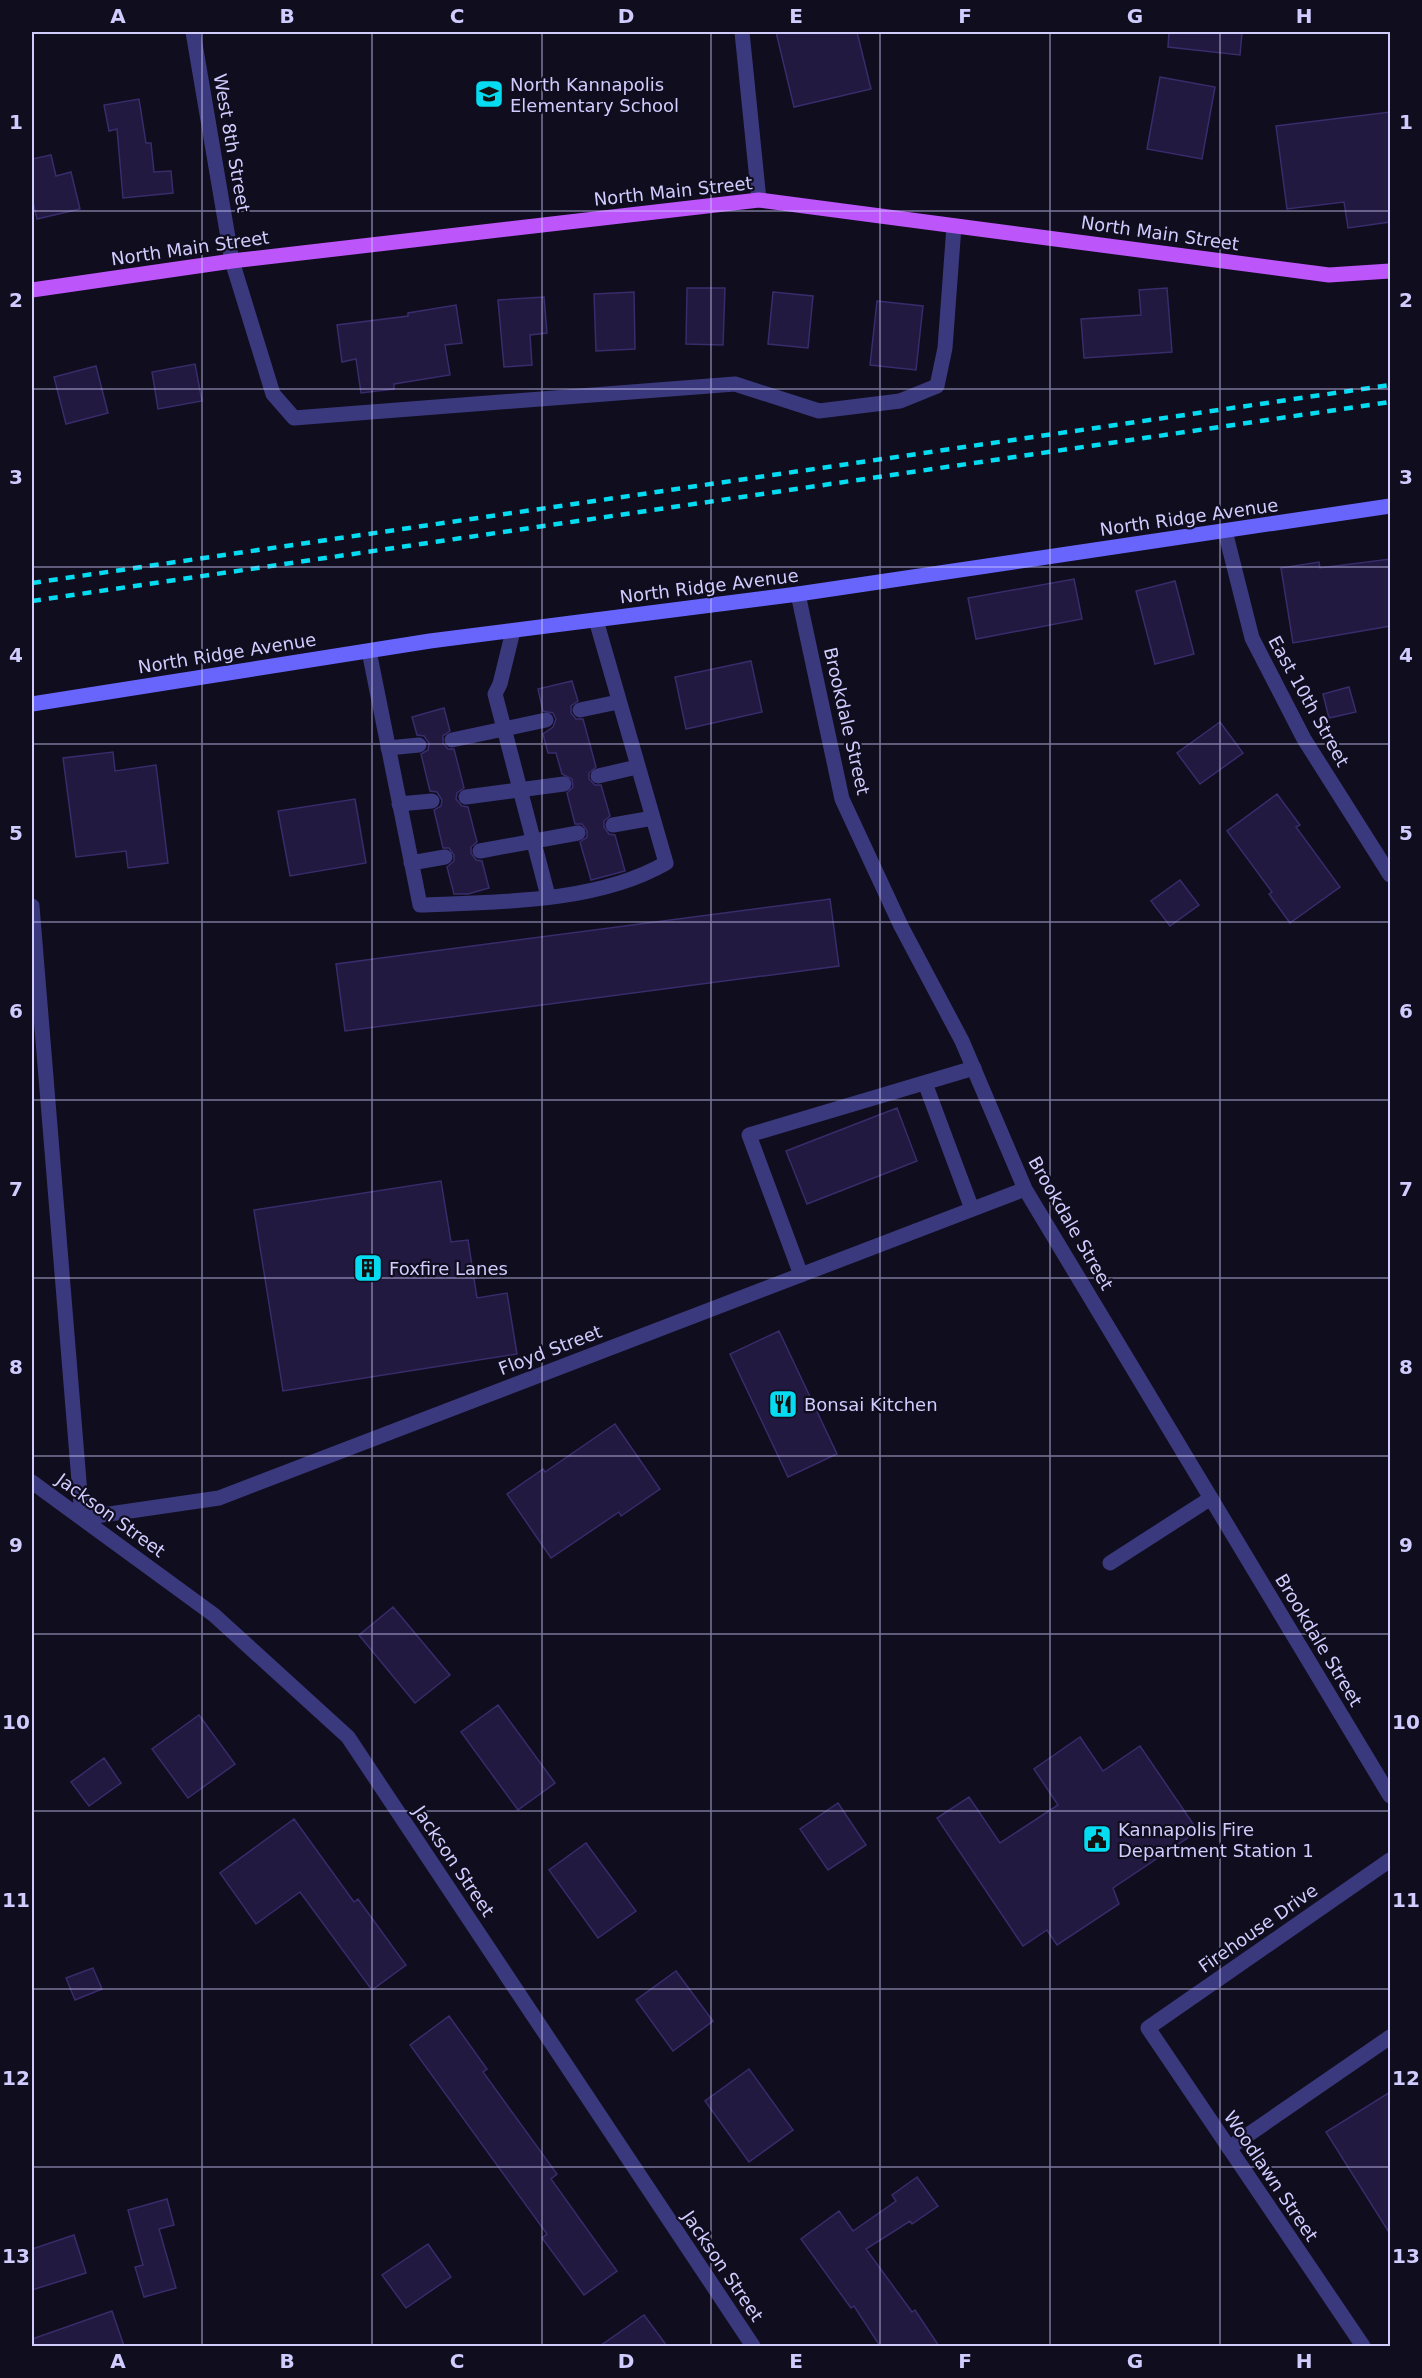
<svg xmlns="http://www.w3.org/2000/svg" width="1422" height="2378" font-family="'DejaVu Sans',sans-serif">
<style>
.building{fill:#211940;stroke:#382c6b;stroke-width:1.5}
.lines{fill:none;stroke-linecap:round;stroke-linejoin:round}
.lane{stroke:#3b397d;stroke-width:15}
.street{stroke:#3b397d;stroke-width:15}
.secondary{stroke:#6865fc;stroke-width:15}
.primary{stroke:#bc56fb;stroke-width:15}
.rail{stroke:#05dbf1;stroke-width:4.5;stroke-dasharray:9 8;stroke-linecap:butt}
.grid{fill:none;stroke:#d1ccfe;stroke-width:1.5;stroke-opacity:0.55}
.labels{text-anchor:middle;dominant-baseline:central;stroke-width:4.5;stroke-linejoin:round;paint-order:stroke}
.poi-label{font-size:18px;fill:#d1ccfe;stroke:#100d1f;text-anchor:start}
.street-label{font-size:18px;fill:#d1ccfe;stroke:#100d1f}
.neatline{fill:none;stroke:#d1ccfe;stroke-width:2}
.grid-label{font-size:20px;text-anchor:middle;font-weight:bold;fill:#d1ccfe}
</style>
<rect width="100%" height="100%" fill="#100d1f"/>
<path class="building" d="M 776,32 L 857,32 L 871,89 L 794,107 Z
M 1169,32 L 1242,32 L 1240,55 L 1168,47 Z
M 1160,77 L 1215,87 L 1202,159 L 1147,149 Z
M 139,99 L 146,143 L 151,143 L 154,172 L 171,171 L 173,193 L 123,198 L 117,129 L 109,131 L 104,105 Z
M 1390,112 L 1390,222 L 1348,228 L 1344,202 L 1287,209 L 1276,126 Z
M 51,155 L 56,176 L 71,172 L 80,209 L 37,219 L 32,198 L 32,159 Z
M 687,288 L 725,288 L 723,345 L 686,344 Z
M 1167,288 L 1172,352 L 1084,358 L 1081,319 L 1141,315 L 1139,290 Z
M 634,292 L 635,349 L 596,351 L 594,294 Z
M 773,292 L 813,296 L 808,348 L 768,344 Z
M 544,297 L 547,333 L 530,335 L 532,365 L 504,367 L 498,300 Z
M 877,301 L 923,306 L 916,370 L 870,365 Z
M 456,305 L 462,343 L 445,345 L 450,375 L 394,384 L 394,389 L 361,393 L 356,359 L 342,362 L 337,325 L 408,316 L 408,313 Z
M 195,364 L 202,401 L 158,409 L 152,372 Z
M 96,366 L 108,413 L 66,424 L 54,377 Z
M 1390,559 L 1390,626 L 1293,643 L 1281,568 L 1319,562 L 1320,568 Z
M 1074,579 L 1082,619 L 976,639 L 968,598 Z
M 1175,581 L 1194,654 L 1155,664 L 1136,591 Z
M 751,661 L 762,712 L 686,729 L 675,677 Z
M 572,681 L 578,701 L 571,706 L 571,713 L 576,719 L 583,719 L 596,767 L 589,773 L 589,779 L 595,785 L 601,785 L 610,816 L 604,821 L 604,827 L 609,834 L 615,835 L 625,871 L 591,880 L 580,842 L 587,837 L 587,831 L 582,824 L 575,824 L 567,793 L 573,787 L 572,779 L 562,774 L 556,753 L 548,753 L 543,734 L 553,727 L 556,719 L 553,713 L 543,711 L 538,689 Z
M 1349,687 L 1356,712 L 1329,718 L 1323,694 Z
M 444,708 L 450,731 L 443,736 L 443,743 L 448,749 L 454,749 L 464,788 L 457,793 L 456,799 L 462,806 L 468,807 L 477,842 L 471,847 L 471,853 L 476,860 L 482,861 L 489,888 L 468,894 L 454,894 L 447,867 L 454,861 L 454,855 L 449,848 L 443,848 L 434,810 L 441,806 L 442,800 L 437,792 L 430,791 L 421,754 L 428,750 L 429,743 L 424,736 L 417,735 L 412,717 Z
M 1220,722 L 1243,753 L 1200,784 L 1177,753 Z
M 113,752 L 115,771 L 156,765 L 168,863 L 128,868 L 126,851 L 76,857 L 63,758 Z
M 1277,794 L 1300,825 L 1296,827 L 1340,887 L 1290,923 L 1269,894 L 1272,892 L 1227,831 Z
M 355,799 L 366,863 L 290,876 L 278,811 Z
M 1180,880 L 1199,905 L 1170,926 L 1151,901 Z
M 830,899 L 839,966 L 345,1031 L 336,964 Z
M 897,1108 L 917,1161 L 807,1204 L 786,1151 Z
M 441,1181 L 451,1242 L 468,1240 L 477,1298 L 507,1293 L 517,1354 L 283,1391 L 254,1210 Z
M 779,1331 L 837,1454 L 788,1477 L 730,1354 Z
M 615,1424 L 660,1489 L 621,1516 L 619,1512 L 551,1558 L 507,1494 L 543,1469 L 545,1472 Z
M 393,1607 L 450,1675 L 415,1703 L 359,1635 Z
M 498,1705 L 555,1783 L 518,1810 L 461,1732 Z
M 199,1715 L 235,1764 L 188,1798 L 152,1749 Z
M 1080,1737 L 1103,1771 L 1140,1746 L 1198,1831 L 1113,1888 L 1119,1904 L 1057,1945 L 1047,1930 L 1023,1946 L 937,1818 L 969,1797 L 1000,1843 L 1058,1805 L 1034,1769 Z
M 104,1758 L 121,1783 L 89,1806 L 71,1782 Z
M 838,1803 L 866,1845 L 828,1870 L 800,1829 Z
M 294,1819 L 354,1902 L 358,1899 L 406,1965 L 372,1990 L 300,1892 L 256,1924 L 220,1873 Z
M 586,1843 L 636,1911 L 598,1938 L 549,1870 Z
M 93,1968 L 102,1989 L 75,2000 L 66,1978 Z
M 676,1971 L 713,2021 L 673,2051 L 636,2000 Z
M 449,2016 L 487,2069 L 483,2072 L 557,2174 L 551,2179 L 617,2271 L 584,2295 L 542,2238 L 547,2234 L 410,2045 Z
M 749,2069 L 793,2130 L 749,2162 L 705,2101 Z
M 1390,2092 L 1390,2234 L 1326,2132 Z
M 917,2177 L 938,2206 L 912,2224 L 910,2221 L 866,2249 L 912,2312 L 915,2310 L 939,2346 L 880,2346 L 854,2306 L 851,2308 L 801,2239 L 839,2211 L 853,2231 L 896,2201 L 892,2195 Z
M 167,2199 L 174,2225 L 159,2229 L 176,2288 L 144,2297 L 135,2267 L 143,2265 L 128,2210 Z
M 74,2235 L 86,2273 L 32,2290 L 32,2249 Z
M 428,2244 L 451,2277 L 406,2308 L 382,2275 Z
M 112,2311 L 124,2346 L 32,2346 L 32,2339 Z
M 644,2315 L 667,2346 L 600,2346 Z"/>
<g class="lines">
<path class="lane" d="M 232,261 L 273,394 L 294,418 L 735,384 L 819,411 L 900,401 L 937,386 L 945,348 L 954,226
M 513,631 L 500,684 L 495,694 L 548,896
M 369,651 L 420,905 C 498,902 597,903 666,863 L 596,620
M 580,710 L 618,702
M 452,740 L 546,720
M 388,748 L 419,745
M 598,776 L 637,767
M 466,797 L 564,784
M 399,804 L 432,801
M 613,825 L 653,818
M 480,851 L 578,833
M 411,863 L 445,857
M 925,1083 L 972,1209
M 801,1275 L 749,1135 L 974,1068
M 1110,1563 L 1211,1498
M 1229,2148 L 1390,2037"/>
<path class="street" d="M 193,32 L 232,261
M 742,32 L 759,200
M 1225,531 L 1252,638 L 1304,739 L 1390,875
M 798,594 L 842,799 L 901,926 L 962,1041 L 1025,1189 L 1390,1796
M 32,906 L 82,1518 L 219,1498 L 1025,1189
M 32,1482 L 214,1615 L 348,1737 L 753,2346
M 1363,2346 L 1148,2028 L 1390,1860"/>
<path class="secondary" d="M 32,704 L 430,641 L 798,594 L 1390,506"/>
<path class="primary" d="M 32,290 L 232,261 L 759,200 L 1329,275 L 1390,271"/>
<path class="rail" d="M 32,583 L 1390,385
M 32,601 L 1390,402"/>
</g>
<path class="grid" d="M 202,32 L 202,2346M 372,32 L 372,2346M 542,32 L 542,2346M 711,32 L 711,2346M 880,32 L 880,2346M 1050,32 L 1050,2346M 1220,32 L 1220,2346M 32,211 L 1390,211M 32,389 L 1390,389M 32,567 L 1390,567M 32,744 L 1390,744M 32,922 L 1390,922M 32,1100 L 1390,1100M 32,1278 L 1390,1278M 32,1456 L 1390,1456M 32,1634 L 1390,1634M 32,1811 L 1390,1811M 32,1989 L 1390,1989M 32,2167 L 1390,2167"/>
<defs>
<g id="school-square" transform="scale(1.5)"><rect x="-9" y="-9" width="18" height="18" rx="4" fill="#05dbf1" stroke="#100d1f"/><path d="M0-5L7-2L0 1L-7-2ZM-4 1L0 2.5L4 1V4Q0 6-4 4Z" fill="#111"/></g>
<g id="building-square" transform="scale(1.5)"><rect x="-9" y="-9" width="18" height="18" rx="4" fill="#05dbf1" stroke="#100d1f"/><path d="M-4-6H4V6H1V3H-1V6H-4ZM-2.5-4.3h1.7v1.8h-1.7ZM.8-4.3h1.7v1.8H.8ZM-2.5-1h1.7V.8h-1.7ZM.8-1h1.7V.8H.8Z" fill="#111"/></g>
<g id="restaurant-square" transform="scale(1.5)"><rect x="-9" y="-9" width="18" height="18" rx="4" fill="#05dbf1" stroke="#100d1f"/><path d="M-5-6h1v4h1v-4h1v4h1v-4h1v5L-1.5 .5V6h-2V.5L-5-1ZM5-6V6H3V1.5H1.5Q1.5-4 5-6Z" fill="#111"/></g>
<g id="civic-square" transform="scale(1.5)"><rect x="-9" y="-9" width="18" height="18" rx="4" fill="#05dbf1" stroke="#100d1f"/><path d="M-.6-6.5H3V-4.5H.6V-3L4-1V1h2V6H-6V1h2V-1L-.6-3ZM-1.2 2.5V6h2.4V2.5Z" fill="#111"/></g>
</defs>
<g fill-rule="evenodd">
<use href="#school-square" x="489" y="94"/>
<use href="#building-square" x="368" y="1268"/>
<use href="#restaurant-square" x="783" y="1404"/>
<use href="#civic-square" x="1097" y="1839"/>
</g>
<g class="labels">
<g class="poi-label">
<text x="510" y="84">North Kannapolis<tspan x="510" dy="21">Elementary School</tspan></text>
<text x="389" y="1268">Foxfire Lanes</text>
<text x="804" y="1404">Bonsai Kitchen</text>
<text x="1118" y="1829">Kannapolis Fire<tspan x="1118" dy="21">Department Station 1</tspan></text>
</g>
<g class="street-label">
<text transform="translate(232 143) rotate(80)">West 8th Street</text>
<text transform="translate(673 191) rotate(-6)">North Main Street</text>
<text transform="translate(1160 233) rotate(8)">North Main Street</text>
<text transform="translate(190 248) rotate(-8)">North Main Street</text>
<text transform="translate(1189 517) rotate(-8)">North Ridge Avenue</text>
<text transform="translate(709 586) rotate(-7)">North Ridge Avenue</text>
<text transform="translate(227 653) rotate(-9)">North Ridge Avenue</text>
<text transform="translate(1309 701) rotate(61)">East 10th Street</text>
<text transform="translate(847 721) rotate(77)">Brookdale Street</text>
<text transform="translate(1071 1223) rotate(60)">Brookdale Street</text>
<text transform="translate(550 1350) rotate(-21)">Floyd Street</text>
<text transform="translate(111 1515) rotate(36)">Jackson Street</text>
<text transform="translate(1319 1640) rotate(59)">Brookdale Street</text>
<text transform="translate(454 1861) rotate(56)">Jackson Street</text>
<text transform="translate(1258 1928) rotate(-35)">Firehouse Drive</text>
<text transform="translate(1271 2176) rotate(56)">Woodlawn Street</text>
<text transform="translate(723 2266) rotate(56)">Jackson Street</text>
</g>
</g>
<rect width="1422" height="2378" fill="none" stroke="#100d1f" stroke-width="66"/>
<rect x="33" y="33" width="1356" height="2312" class="neatline"/>
<g class="grid-label">
<text x="118" y="23">A</text>
<text x="287" y="23">B</text>
<text x="457" y="23">C</text>
<text x="626" y="23">D</text>
<text x="796" y="23">E</text>
<text x="965" y="23">F</text>
<text x="1135" y="23">G</text>
<text x="1304" y="23">H</text>
<text x="16" y="129">1</text>
<text x="1406" y="129">1</text>
<text x="16" y="307">2</text>
<text x="1406" y="307">2</text>
<text x="16" y="484">3</text>
<text x="1406" y="484">3</text>
<text x="16" y="662">4</text>
<text x="1406" y="662">4</text>
<text x="16" y="840">5</text>
<text x="1406" y="840">5</text>
<text x="16" y="1018">6</text>
<text x="1406" y="1018">6</text>
<text x="16" y="1196">7</text>
<text x="1406" y="1196">7</text>
<text x="16" y="1374">8</text>
<text x="1406" y="1374">8</text>
<text x="16" y="1552">9</text>
<text x="1406" y="1552">9</text>
<text x="16" y="1729">10</text>
<text x="1406" y="1729">10</text>
<text x="16" y="1907">11</text>
<text x="1406" y="1907">11</text>
<text x="16" y="2085">12</text>
<text x="1406" y="2085">12</text>
<text x="16" y="2263">13</text>
<text x="1406" y="2263">13</text>
<text x="118" y="2368">A</text>
<text x="287" y="2368">B</text>
<text x="457" y="2368">C</text>
<text x="626" y="2368">D</text>
<text x="796" y="2368">E</text>
<text x="965" y="2368">F</text>
<text x="1135" y="2368">G</text>
<text x="1304" y="2368">H</text>
</g>
</svg>
